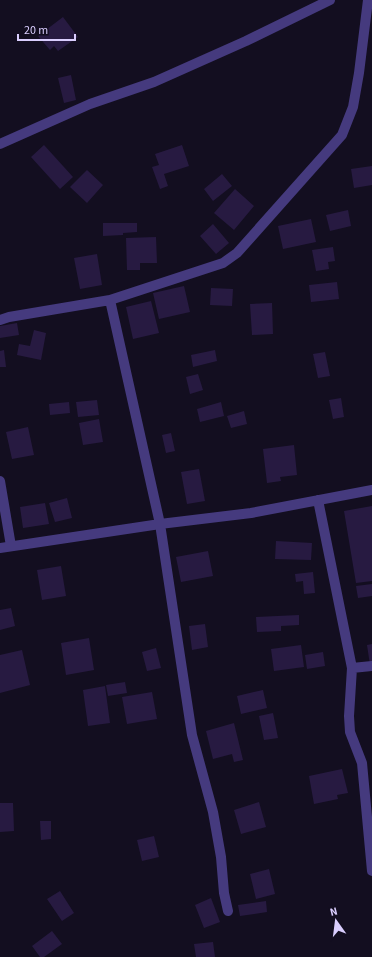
<svg xmlns="http://www.w3.org/2000/svg" width="372" height="957" font-family="'Source Sans 3',sans-serif">
<style>
.building{fill:#271a41}
.lines{fill:none;stroke-linecap:round;stroke-linejoin:round}
.minor{stroke:#453a7e;stroke-width:10}
</style>
<rect width="100%" height="100%" fill="#130e20"/>
<path class="building" d="M 63,17 L 78,37 L 58,51 L 54,46 L 50,50 L 38,36 Z
M 71,75 L 76,100 L 64,103 L 58,78 Z
M 44,145 L 73,177 L 60,189 L 31,157 Z
M 182,145 L 189,166 L 164,174 L 168,186 L 160,189 L 152,167 L 159,165 L 155,154 Z
M 372,166 L 372,185 L 354,188 L 351,169 Z
M 87,170 L 103,185 L 87,203 L 70,187 Z
M 222,174 L 232,186 L 213,201 L 204,189 Z
M 235,189 L 254,206 L 234,230 L 214,213 Z
M 348,210 L 351,226 L 330,231 L 326,215 Z
M 311,219 L 316,242 L 283,249 L 278,226 Z
M 103,223 L 137,223 L 137,232 L 123,233 L 123,235 L 103,236 Z
M 213,224 L 229,243 L 216,254 L 200,236 Z
M 156,237 L 157,263 L 140,263 L 140,270 L 127,270 L 126,238 Z
M 333,247 L 335,261 L 328,262 L 329,269 L 316,271 L 312,250 Z
M 97,254 L 102,285 L 80,289 L 74,258 Z
M 337,282 L 339,299 L 311,302 L 309,285 Z
M 184,286 L 190,312 L 159,319 L 153,293 Z
M 211,288 L 233,289 L 232,306 L 210,305 Z
M 151,301 L 159,333 L 133,339 L 126,307 Z
M 272,303 L 273,334 L 252,335 L 250,304 Z
M 17,323 L 19,335 L 0,338 L 0,326 Z
M 34,330 L 46,333 L 41,360 L 17,355 L 19,344 L 30,346 Z
M 4,350 L 6,367 L 0,367 L 0,351 Z
M 215,350 L 217,361 L 193,367 L 191,355 Z
M 325,352 L 330,376 L 318,378 L 313,354 Z
M 198,374 L 203,390 L 190,394 L 186,377 Z
M 341,398 L 344,417 L 333,419 L 329,400 Z
M 97,400 L 99,415 L 78,417 L 76,402 Z
M 69,402 L 70,413 L 50,415 L 49,404 Z
M 221,402 L 224,416 L 200,422 L 197,409 Z
M 244,411 L 247,424 L 231,428 L 227,416 Z
M 99,419 L 103,442 L 83,445 L 79,423 Z
M 28,427 L 34,455 L 12,459 L 6,432 Z
M 171,433 L 175,451 L 166,453 L 162,435 Z
M 294,445 L 297,475 L 280,477 L 281,481 L 267,483 L 263,449 Z
M 199,469 L 205,501 L 187,504 L 181,472 Z
M 67,498 L 72,518 L 55,522 L 49,503 Z
M 45,503 L 49,524 L 23,528 L 20,507 Z
M 372,506 L 372,581 L 356,583 L 344,511 Z
M 276,541 L 312,543 L 311,560 L 275,559 Z
M 208,551 L 213,576 L 181,582 L 176,557 Z
M 61,566 L 66,596 L 42,600 L 37,570 Z
M 313,572 L 315,593 L 304,594 L 303,581 L 296,582 L 295,574 Z
M 372,584 L 372,596 L 358,598 L 356,586 Z
M 11,608 L 15,626 L 0,630 L 0,610 Z
M 299,615 L 299,625 L 281,626 L 281,631 L 257,632 L 256,617 Z
M 205,624 L 208,647 L 192,650 L 189,626 Z
M 89,638 L 94,670 L 66,675 L 61,643 Z
M 372,644 L 372,665 L 370,665 L 367,645 Z
M 301,645 L 304,667 L 274,671 L 271,649 Z
M 156,648 L 161,668 L 147,671 L 142,652 Z
M 22,650 L 30,685 L 0,693 L 0,655 Z
M 323,652 L 325,666 L 307,669 L 305,655 Z
M 125,682 L 127,693 L 108,696 L 106,685 Z
M 105,686 L 110,723 L 88,726 L 83,690 Z
M 263,690 L 267,708 L 241,714 L 237,696 Z
M 152,692 L 157,719 L 127,724 L 122,697 Z
M 273,713 L 278,738 L 264,740 L 259,716 Z
M 234,723 L 243,760 L 234,762 L 232,754 L 213,759 L 206,731 Z
M 342,769 L 348,793 L 337,795 L 338,799 L 314,804 L 309,776 Z
M 259,802 L 266,827 L 241,834 L 234,810 Z
M 0,803 L 13,803 L 14,831 L 0,832 Z
M 40,821 L 51,821 L 51,839 L 41,840 Z
M 154,836 L 159,857 L 142,861 L 137,840 Z
M 269,869 L 275,894 L 256,899 L 250,874 Z
M 60,891 L 74,913 L 62,921 L 47,899 Z
M 211,898 L 220,922 L 204,928 L 195,905 Z
M 266,901 L 267,912 L 240,916 L 238,905 Z
M 52,931 L 62,944 L 44,957 L 40,957 L 32,946 Z
M 213,942 L 215,957 L 196,957 L 194,944 Z"/>
<g class="lines">
<path class="minor" d="M 0,144 L 90,104 L 154,82 L 246,41 L 330,0
M 110,300 L 160,524 L 192,735 L 213,812 L 221,857 L 224,893 L 228,911
M 0,320 L 9,317 L 110,300 L 223,263 L 237,253 L 342,135 L 353,107 L 359,73 L 368,0
M 0,481 L 11,546
M 318,500 L 352,668 L 349,716 L 350,732 L 362,763 L 372,871
M 0,548 L 160,524 L 251,513 L 372,490
M 352,668 L 372,666"/>
</g>
<g transform="translate(336 921) rotate(346)" stroke="#130e20" stroke-width="3" paint-order="stroke">
<path d="M0-3L7 15L0 10L-7 15Z" fill="#dacefe"/>
<text y="-6" font-size="11" font-weight="bold" text-anchor="middle" fill="#dacefe">N</text>
</g>
<path d="M18 34v6h57v-6" fill="none" stroke="#dacefe" stroke-width="2"/>
<text x="24" y="34" font-size="12" fill="#dacefe" stroke="#130e20" stroke-width="3" paint-order="stroke">20 m</text>
</svg>
